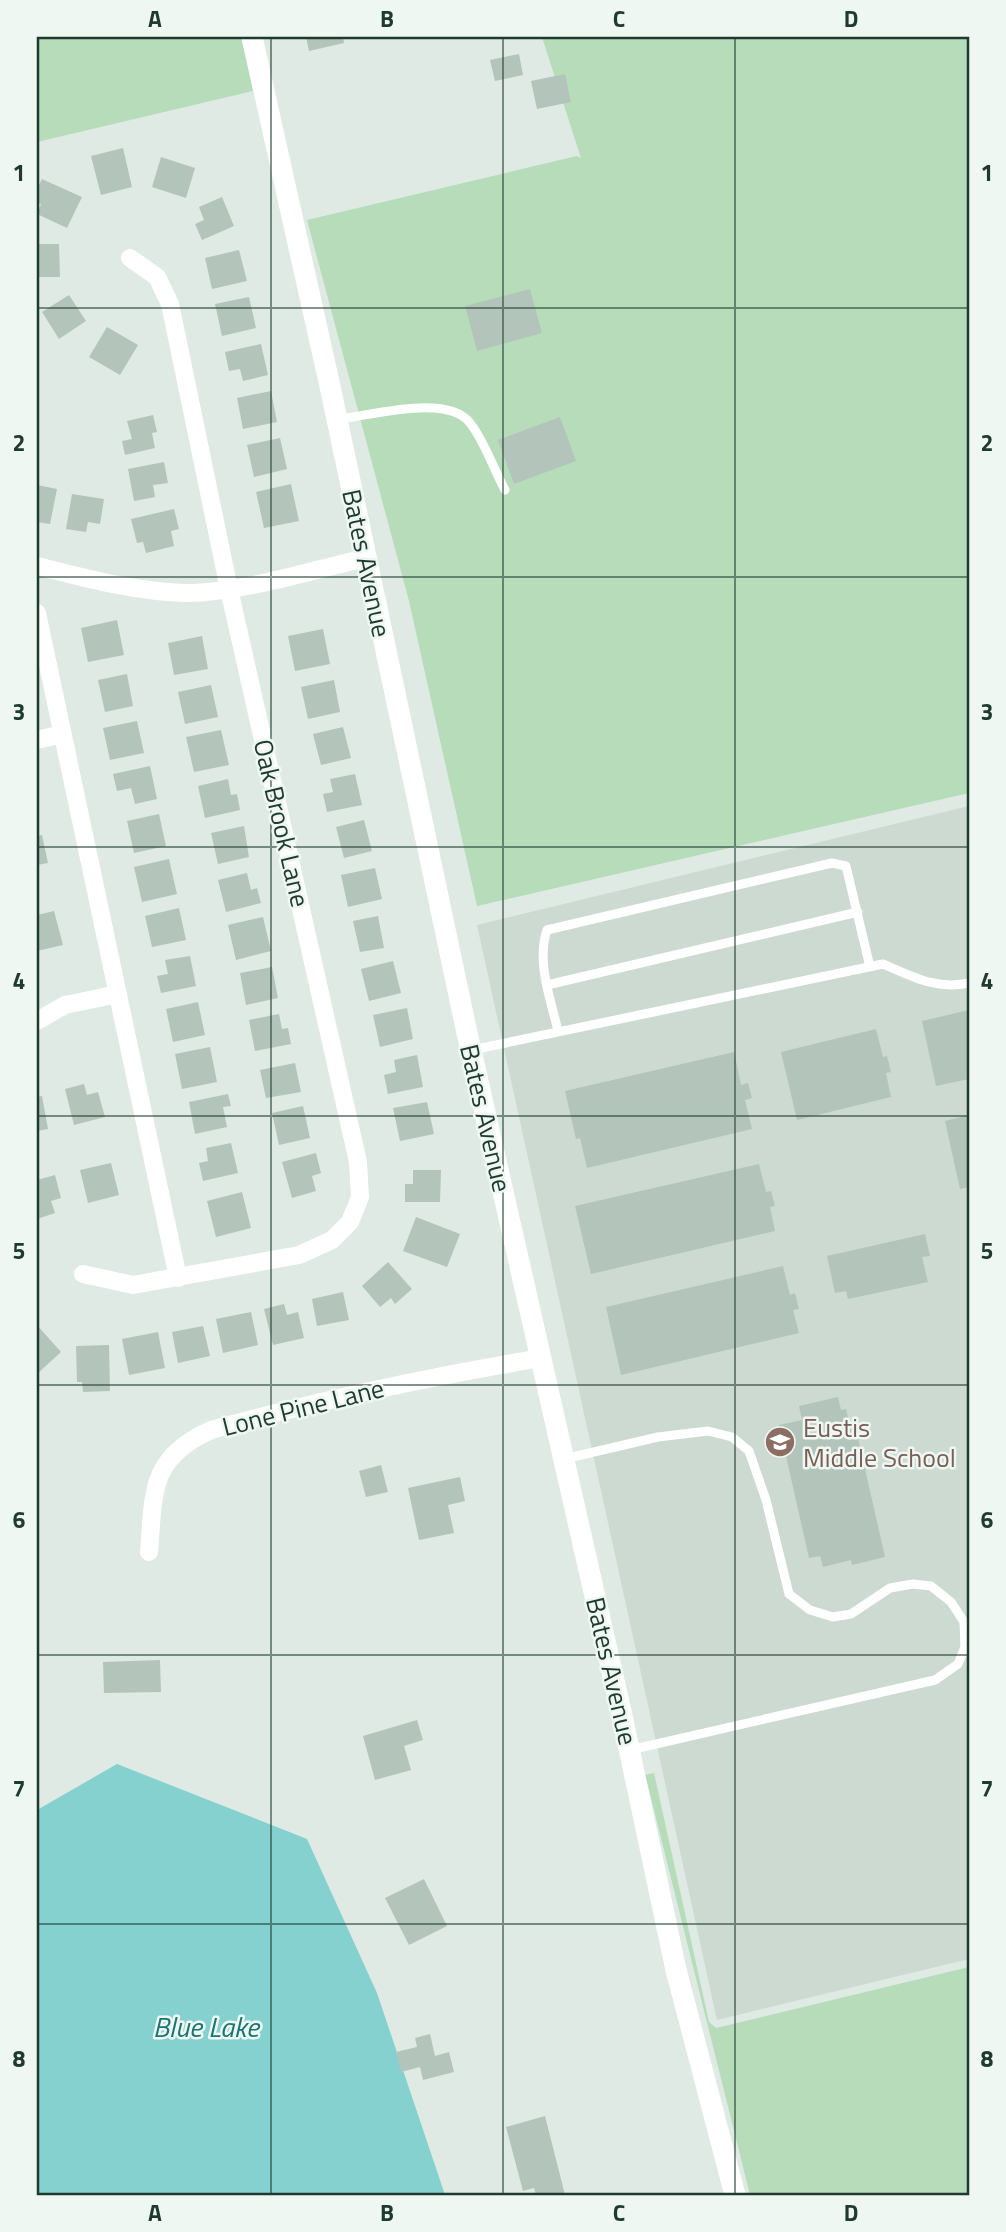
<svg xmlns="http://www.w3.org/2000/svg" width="1006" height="2232" font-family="'Titillium Web',sans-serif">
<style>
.built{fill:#ccdad1}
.green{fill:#b6dcba}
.water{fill:#84d1cf}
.building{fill:#b3c5bb}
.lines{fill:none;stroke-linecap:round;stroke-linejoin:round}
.service{stroke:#fff;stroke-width:9}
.minor{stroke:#fff;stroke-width:18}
.tertiary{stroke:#fff;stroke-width:21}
.grid{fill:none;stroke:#1f3a2e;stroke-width:2;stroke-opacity:0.55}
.labels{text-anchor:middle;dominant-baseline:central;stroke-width:5;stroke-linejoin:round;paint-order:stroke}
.street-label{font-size:26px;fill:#1f3a2e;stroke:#eef7f1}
.education-label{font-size:26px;fill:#785e54;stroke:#eef7f1;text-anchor:start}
.water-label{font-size:28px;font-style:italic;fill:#197675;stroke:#eef7f1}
.neatline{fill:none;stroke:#1f3a2e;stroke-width:2.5}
.grid-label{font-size:23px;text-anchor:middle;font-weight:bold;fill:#1f3a2e}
</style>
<rect width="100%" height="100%" fill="#deeae3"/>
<path class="built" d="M 969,806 L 969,1959 L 717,2020 L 477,925 Z"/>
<path class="green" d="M 37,37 L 241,37 L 253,91 L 37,142 Z
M 542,37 L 969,37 L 969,793 L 477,906 L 409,601 L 307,220 L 577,156 L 581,158 Z
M 654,1773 L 709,2022 L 716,2028 L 969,1967 L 969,2195 L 750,2195 L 650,1794 L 645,1775 Z"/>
<path class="water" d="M 117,1764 L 307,1839 L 377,1993 L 445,2195 L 37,2195 L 37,1810 Z"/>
<path class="building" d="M 306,37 L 343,37 L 344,43 L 309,51 Z
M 519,54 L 523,75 L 495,81 L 490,60 Z
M 565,74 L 571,102 L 537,109 L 531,81 Z
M 123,148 L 132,187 L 101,195 L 91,156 Z
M 161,157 L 195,168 L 186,198 L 152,187 Z
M 42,179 L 82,197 L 67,228 L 37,214 L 41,204 L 37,202 L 37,189 Z
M 222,197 L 234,226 L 202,240 L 195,224 L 204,220 L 199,207 Z
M 37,244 L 59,244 L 60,277 L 37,277 Z
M 239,250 L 247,281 L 212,289 L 205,258 Z
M 530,289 L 542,333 L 477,351 L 465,306 Z
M 69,295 L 86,321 L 59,339 L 42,312 Z
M 249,297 L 256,328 L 222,336 L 215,304 Z
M 107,327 L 138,345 L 120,375 L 89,357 Z
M 261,344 L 268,375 L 243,381 L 240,369 L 229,371 L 225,352 Z
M 271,391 L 277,422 L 243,429 L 237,398 Z
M 153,415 L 157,432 L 152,433 L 155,448 L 125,455 L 122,441 L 132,439 L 127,421 Z
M 560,417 L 576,461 L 514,484 L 498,440 Z
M 280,438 L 287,469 L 254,477 L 247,445 Z
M 164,462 L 168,483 L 153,485 L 155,497 L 134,501 L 128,469 Z
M 291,484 L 299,521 L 264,528 L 256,492 Z
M 37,485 L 57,489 L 50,524 L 37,522 Z
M 72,494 L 104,499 L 100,524 L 88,522 L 86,532 L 66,529 Z
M 174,509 L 179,529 L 171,531 L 174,546 L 146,553 L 143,542 L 137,543 L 131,519 Z
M 117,620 L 124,655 L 88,662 L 81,628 Z
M 323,629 L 330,664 L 295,671 L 288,636 Z
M 202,636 L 208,669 L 174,675 L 168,643 Z
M 127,674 L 133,706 L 105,712 L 98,680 Z
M 334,680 L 340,712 L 308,719 L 301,687 Z
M 211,685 L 218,717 L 185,724 L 178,692 Z
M 137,721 L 144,753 L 110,760 L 103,728 Z
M 343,727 L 351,758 L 321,765 L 313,734 Z
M 221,730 L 229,765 L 194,772 L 186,737 Z
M 150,766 L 157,799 L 135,804 L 131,788 L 117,791 L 113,774 Z
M 355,774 L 362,805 L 327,812 L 323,794 L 333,792 L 330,779 Z
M 228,779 L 231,795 L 237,794 L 240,810 L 205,818 L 198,786 Z
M 159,814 L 166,846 L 134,853 L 127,821 Z
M 364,820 L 372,851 L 344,858 L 336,827 Z
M 244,826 L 249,857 L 218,864 L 211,833 Z
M 42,835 L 48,863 L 37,865 L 37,836 Z
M 169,859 L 177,894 L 142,902 L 134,867 Z
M 375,868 L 382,899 L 348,907 L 341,875 Z
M 247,873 L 251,890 L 257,888 L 261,903 L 226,912 L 218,880 Z
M 179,908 L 186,940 L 152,947 L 145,916 Z
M 54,911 L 63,945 L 37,951 L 37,915 Z
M 378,916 L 384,948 L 360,952 L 353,921 Z
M 263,917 L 271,951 L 236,960 L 228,925 Z
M 190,956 L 196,986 L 161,993 L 157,976 L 168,974 L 165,960 Z
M 393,961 L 401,993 L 369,1001 L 361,969 Z
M 272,967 L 278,998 L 246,1005 L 240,973 Z
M 198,1002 L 205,1035 L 173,1042 L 166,1009 Z
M 407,1008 L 413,1039 L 380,1047 L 373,1015 Z
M 969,1010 L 969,1079 L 936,1086 L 922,1021 Z
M 279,1014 L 282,1029 L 288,1028 L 291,1044 L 255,1051 L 249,1020 Z
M 876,1029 L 883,1057 L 887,1056 L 891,1072 L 886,1073 L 891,1097 L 797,1120 L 781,1052 Z
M 210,1047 L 217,1082 L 182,1089 L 175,1054 Z
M 734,1052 L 741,1085 L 748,1083 L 752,1098 L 745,1100 L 752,1129 L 587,1168 L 580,1138 L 576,1139 L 565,1091 Z
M 417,1055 L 423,1087 L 388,1094 L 384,1075 L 396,1072 L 394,1060 Z
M 295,1063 L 301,1092 L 266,1098 L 260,1070 Z
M 84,1084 L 87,1095 L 98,1092 L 105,1117 L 74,1125 L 65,1089 Z
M 228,1094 L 231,1106 L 223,1107 L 227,1127 L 195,1134 L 189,1102 Z
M 42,1096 L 48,1129 L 37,1131 L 37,1097 Z
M 427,1102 L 434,1134 L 400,1141 L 393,1108 Z
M 303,1106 L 310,1138 L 279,1145 L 272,1113 Z
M 969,1115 L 969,1187 L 960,1189 L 945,1121 Z
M 231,1143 L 238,1173 L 203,1181 L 199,1163 L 208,1161 L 206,1148 Z
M 316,1153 L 321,1173 L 312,1176 L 316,1191 L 292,1198 L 282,1162 Z
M 111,1163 L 119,1195 L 88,1203 L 80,1170 Z
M 759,1164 L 766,1192 L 771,1191 L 775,1206 L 770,1207 L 775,1231 L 591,1274 L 575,1206 Z
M 413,1170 L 441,1170 L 440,1202 L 405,1202 L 405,1184 L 413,1184 Z
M 55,1175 L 61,1198 L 51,1201 L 55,1213 L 37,1219 L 37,1180 Z
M 242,1192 L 251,1228 L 216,1237 L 207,1201 Z
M 416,1217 L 460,1234 L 447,1267 L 403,1251 Z
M 925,1234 L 930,1256 L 922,1257 L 928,1282 L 848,1299 L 846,1291 L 835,1293 L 827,1256 Z
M 388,1262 L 412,1289 L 395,1304 L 391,1298 L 380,1307 L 362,1286 Z
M 783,1266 L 790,1295 L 795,1293 L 799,1309 L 793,1310 L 799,1333 L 621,1375 L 606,1307 Z
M 343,1292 L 349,1320 L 317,1326 L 312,1299 Z
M 284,1304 L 287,1315 L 298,1312 L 304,1338 L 273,1345 L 264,1309 Z
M 251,1312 L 258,1345 L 223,1353 L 216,1319 Z
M 37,1325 L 61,1352 L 37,1374 Z
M 203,1326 L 210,1356 L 178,1363 L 172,1332 Z
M 158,1332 L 165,1368 L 129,1375 L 122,1339 Z
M 109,1345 L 110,1391 L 83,1392 L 82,1382 L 77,1382 L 76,1346 Z
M 838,1397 L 841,1410 L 846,1409 L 850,1426 L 855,1425 L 885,1557 L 852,1565 L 851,1560 L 823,1567 L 820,1556 L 809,1558 L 779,1425 L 802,1420 L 799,1406 Z
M 381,1465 L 388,1492 L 366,1497 L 359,1471 Z
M 460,1477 L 465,1501 L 448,1505 L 454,1533 L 419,1540 L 408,1488 Z
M 160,1660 L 161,1692 L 104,1693 L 103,1662 Z
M 417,1720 L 423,1740 L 404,1746 L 411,1770 L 375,1780 L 363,1736 Z
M 424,1879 L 447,1926 L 409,1945 L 385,1898 Z
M 430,2034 L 435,2056 L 449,2052 L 454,2072 L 423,2080 L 420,2067 L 401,2072 L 396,2052 L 417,2047 L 415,2038 Z
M 545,2116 L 562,2183 L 565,2195 L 536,2195 L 534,2188 L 523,2191 L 506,2127 Z"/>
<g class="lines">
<path class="service" d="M 339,419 C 371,416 447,393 470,423 C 484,440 494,470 505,490
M 547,985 L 858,912
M 558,1031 C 551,1000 536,962 547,930 L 832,863 L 846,866 L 870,967
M 472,1050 L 883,964 C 914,977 936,990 969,983
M 564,1459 L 658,1437 L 708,1431 L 732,1437 L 749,1451 L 766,1500 L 789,1594 L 810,1610 L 833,1617 L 851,1614 L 890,1588 L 913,1584 L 931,1586 L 951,1602 L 964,1622 L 965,1647 L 958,1664 L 935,1680 L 630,1750"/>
<path class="minor" d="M 37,566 C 85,578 136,592 186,593 C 241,593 312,570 366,558
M 37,613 L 178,1278
M 37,740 L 62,734
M 37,1021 L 65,1005 L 118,994
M 83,1274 L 133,1285 L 299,1255 L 332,1240 L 350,1222 L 360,1197 L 358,1162 L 229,589 L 170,304 L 157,277 L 130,258
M 149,1552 C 154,1492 149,1458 211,1430 C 320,1400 429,1377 541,1358"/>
<path class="tertiary" d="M 252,37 L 331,391 L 467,1033 L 623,1720 L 676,1970 L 735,2195"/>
</g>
<path class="grid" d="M 271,37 L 271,2195M 503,37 L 503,2195M 735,37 L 735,2195M 37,308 L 969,308M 37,577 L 969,577M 37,847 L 969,847M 37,1116 L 969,1116M 37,1385 L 969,1385M 37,1655 L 969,1655M 37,1924 L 969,1924"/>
<defs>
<g id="school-disc" transform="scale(1.575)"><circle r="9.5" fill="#8d6e63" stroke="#eef7f1"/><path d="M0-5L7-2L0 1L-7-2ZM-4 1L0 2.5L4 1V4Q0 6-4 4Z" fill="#fff"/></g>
</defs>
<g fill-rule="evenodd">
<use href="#school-disc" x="780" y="1442"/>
</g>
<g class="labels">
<g class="street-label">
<text transform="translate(367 563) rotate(78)">Bates Avenue</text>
<text transform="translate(282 823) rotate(77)">Oak Brook Lane</text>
<text transform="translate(486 1118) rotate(77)">Bates Avenue</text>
<text transform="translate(303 1407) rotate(-14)">Lone Pine Lane</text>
<text transform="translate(612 1671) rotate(77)">Bates Avenue</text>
</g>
<g class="education-label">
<text x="803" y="1427">Eustis<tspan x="803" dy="30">Middle School</tspan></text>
</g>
<g class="water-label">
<text x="206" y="2026">Blue Lake</text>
</g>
</g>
<rect width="1006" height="2232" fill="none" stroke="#eef7f1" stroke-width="77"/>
<rect x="38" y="38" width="930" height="2156" class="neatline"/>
<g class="grid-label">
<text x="155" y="27">A</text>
<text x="387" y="27">B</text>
<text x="619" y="27">C</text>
<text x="851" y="27">D</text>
<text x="19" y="181">1</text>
<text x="987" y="181">1</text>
<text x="19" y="451">2</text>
<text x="987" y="451">2</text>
<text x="19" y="720">3</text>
<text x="987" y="720">3</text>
<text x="19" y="989">4</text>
<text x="987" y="989">4</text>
<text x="19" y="1259">5</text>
<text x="987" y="1259">5</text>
<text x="19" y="1528">6</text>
<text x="987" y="1528">6</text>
<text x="19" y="1797">7</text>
<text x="987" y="1797">7</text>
<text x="19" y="2067">8</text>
<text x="987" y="2067">8</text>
<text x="155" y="2221">A</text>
<text x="387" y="2221">B</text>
<text x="619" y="2221">C</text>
<text x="851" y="2221">D</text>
</g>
</svg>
